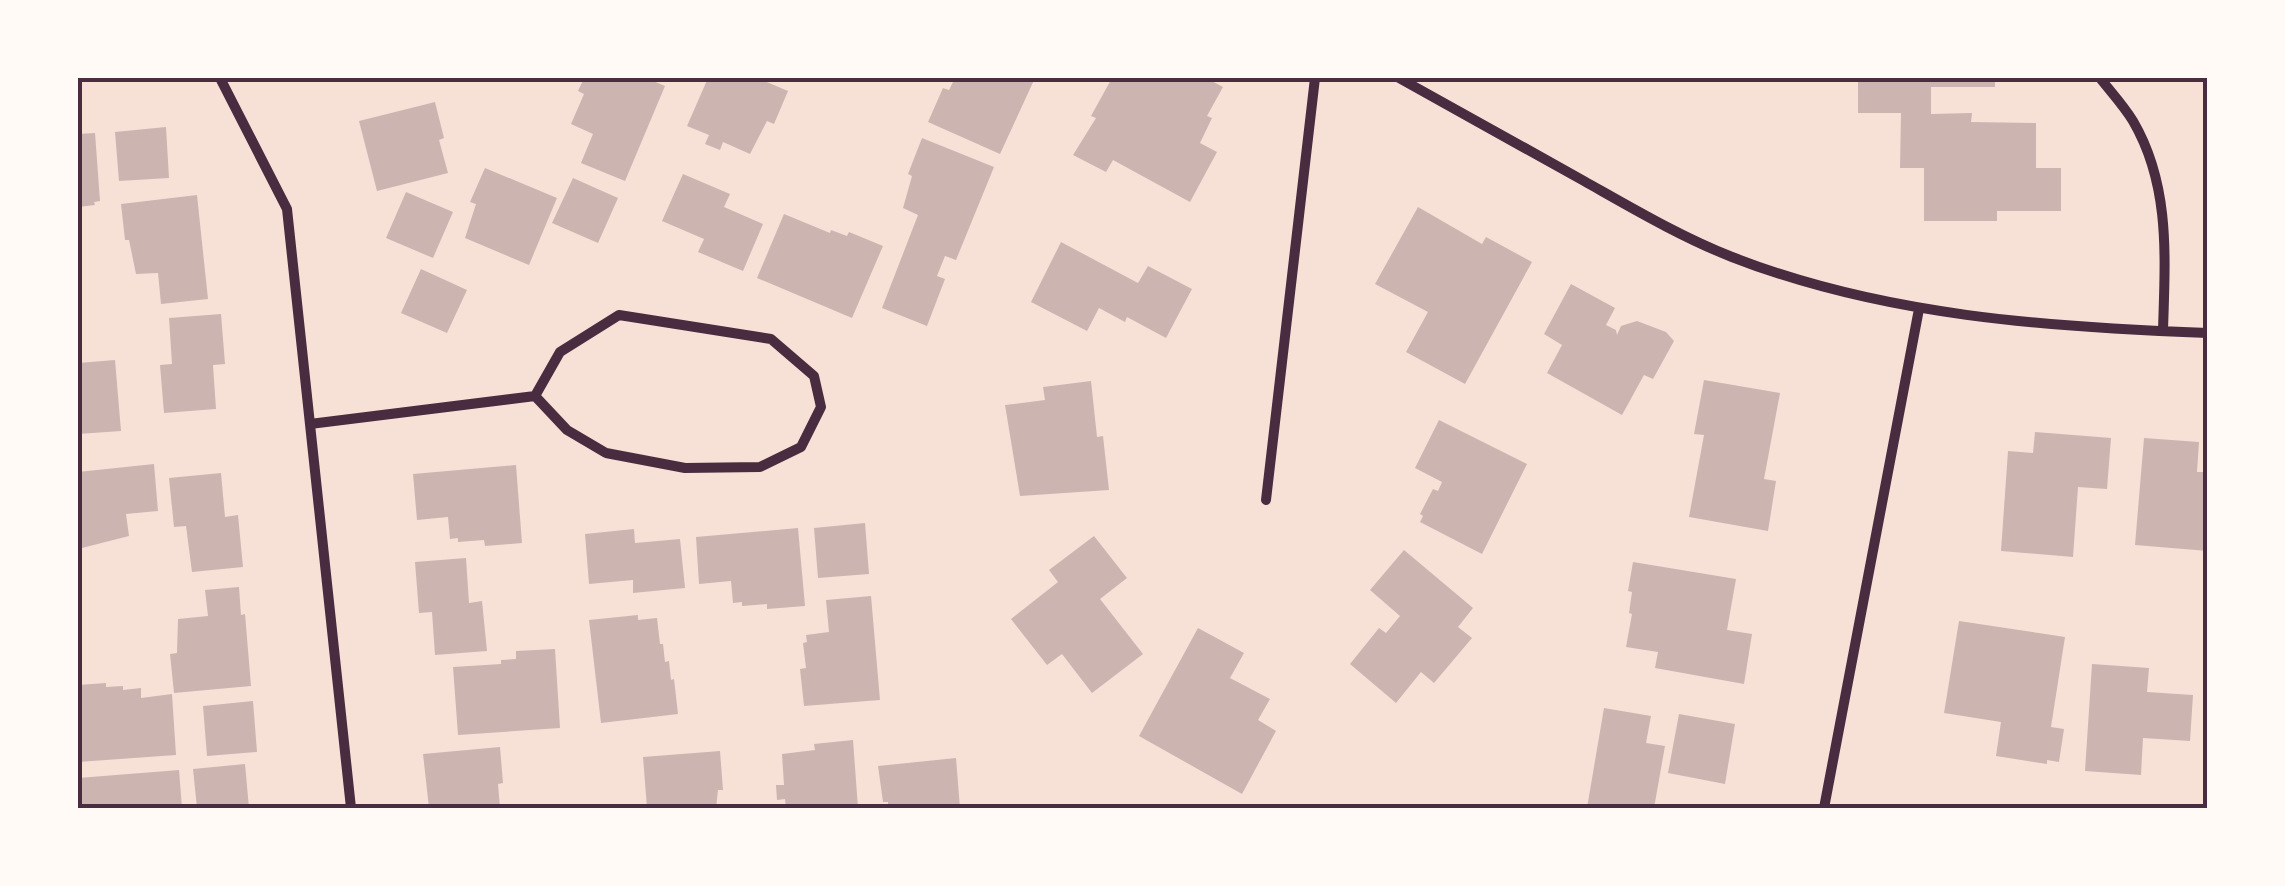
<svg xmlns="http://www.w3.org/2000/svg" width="2285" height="886" font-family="Karla,sans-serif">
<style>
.building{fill:#ccb4b1}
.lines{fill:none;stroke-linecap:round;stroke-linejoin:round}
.minor{stroke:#4a2c40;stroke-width:10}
.neatline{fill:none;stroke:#4a2c40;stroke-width:4}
</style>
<rect width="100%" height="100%" fill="#f7e1d7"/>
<path class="building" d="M 584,78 L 646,78 L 665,86 L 625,181 L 581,163 L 593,134 L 571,124 L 584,94 L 578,91 Z
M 708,78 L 757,78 L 788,91 L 774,124 L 767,121 L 750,154 L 723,142 L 720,150 L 705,144 L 709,135 L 687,126 Z
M 955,78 L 1035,78 L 1000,154 L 928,122 L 943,88 L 949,90 Z
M 1112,78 L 1206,78 L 1223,87 L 1207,116 L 1212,118 L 1200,143 L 1217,152 L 1190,202 L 1113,160 L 1106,172 L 1073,155 L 1096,118 L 1091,116 Z
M 1858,78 L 1995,78 L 1995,87 L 1931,87 L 1931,114 L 1972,113 L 1971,122 L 2036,123 L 2036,168 L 2061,168 L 2061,211 L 1997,211 L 1997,221 L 1924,221 L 1924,168 L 1900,168 L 1901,113 L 1858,113 Z
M 435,102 L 444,138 L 439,140 L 448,173 L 377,191 L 359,121 Z
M 166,127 L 169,178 L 119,181 L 115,132 Z
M 95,133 L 100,201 L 94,202 L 95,205 L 78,207 L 78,134 Z
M 922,138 L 994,167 L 956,260 L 945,256 L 937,276 L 945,279 L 927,326 L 882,308 L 918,215 L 903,208 L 912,176 L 908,174 Z
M 485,168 L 557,198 L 529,265 L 465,238 L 476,204 L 470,202 Z
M 683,174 L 730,194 L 724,207 L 763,224 L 743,271 L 698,252 L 704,239 L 662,221 Z
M 573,178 L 618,198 L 598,243 L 552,223 Z
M 406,192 L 453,212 L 433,258 L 386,238 Z
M 197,195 L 208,299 L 161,304 L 158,273 L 136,274 L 129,240 L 125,240 L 121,204 Z
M 1418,207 L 1482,244 L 1486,237 L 1532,262 L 1465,384 L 1406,352 L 1428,312 L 1375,284 Z
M 784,214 L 830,233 L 831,230 L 847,236 L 849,232 L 883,246 L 852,318 L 757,278 Z
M 1061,242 L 1138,283 L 1148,266 L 1192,289 L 1166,338 L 1127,317 L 1125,322 L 1099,308 L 1087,331 L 1031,302 Z
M 421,269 L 467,290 L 447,333 L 401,313 Z
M 1571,284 L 1615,308 L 1606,325 L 1616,330 L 1617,335 L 1621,326 L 1637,321 L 1666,332 L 1674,341 L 1653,379 L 1644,375 L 1622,415 L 1547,373 L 1562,345 L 1544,334 Z
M 221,314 L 225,364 L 213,365 L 216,409 L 164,413 L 160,365 L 172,364 L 169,318 Z
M 115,360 L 121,431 L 78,434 L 78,363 Z
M 1704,380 L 1780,393 L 1764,479 L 1776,481 L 1768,531 L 1689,517 L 1704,435 L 1694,434 Z
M 1091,381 L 1097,437 L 1103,436 L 1109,490 L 1020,496 L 1005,405 L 1045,400 L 1043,387 Z
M 1439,420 L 1527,464 L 1482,554 L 1420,522 L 1423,516 L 1420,514 L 1433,489 L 1438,491 L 1442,482 L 1415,468 Z
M 2035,432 L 2111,438 L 2107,489 L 2078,487 L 2073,557 L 2001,551 L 2008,451 L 2033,453 Z
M 2144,438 L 2199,442 L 2197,472 L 2208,472 L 2208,551 L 2135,545 Z
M 154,464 L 158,511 L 126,514 L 129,536 L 78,549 L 78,472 Z
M 516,465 L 522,543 L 485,546 L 484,540 L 458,542 L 458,538 L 450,539 L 448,517 L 417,520 L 413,474 Z
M 221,473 L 225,517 L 238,515 L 243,567 L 192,572 L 186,526 L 174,527 L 169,478 Z
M 865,523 L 869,574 L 818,578 L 814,528 Z
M 798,528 L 805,606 L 767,609 L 767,604 L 742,606 L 742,602 L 733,603 L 731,581 L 699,584 L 696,537 Z
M 634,529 L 635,543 L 680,539 L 685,588 L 633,593 L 633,580 L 589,584 L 585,534 Z
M 1094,536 L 1127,578 L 1100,599 L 1143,654 L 1092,693 L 1062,654 L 1047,665 L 1011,619 L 1058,582 L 1049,570 Z
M 1404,550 L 1473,608 L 1458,627 L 1472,638 L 1434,683 L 1421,672 L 1396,703 L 1350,664 L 1379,628 L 1386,633 L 1400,616 L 1370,590 Z
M 466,558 L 469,603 L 482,601 L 487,651 L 435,655 L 432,612 L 419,613 L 415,562 Z
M 1633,562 L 1736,579 L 1727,630 L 1752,634 L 1744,684 L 1655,668 L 1658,652 L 1626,647 L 1632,614 L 1629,613 L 1632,592 L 1628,591 Z
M 239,587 L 241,615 L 245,614 L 251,686 L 174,693 L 170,654 L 177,653 L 178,619 L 208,616 L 205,590 Z
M 871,596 L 880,700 L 804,706 L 800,669 L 806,668 L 803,643 L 807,642 L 806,635 L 829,632 L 826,600 Z
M 638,615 L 638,620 L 657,618 L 660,644 L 663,644 L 665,662 L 669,661 L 671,680 L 674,679 L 678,714 L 601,723 L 589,620 Z
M 1959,621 L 2065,637 L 2051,727 L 2064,729 L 2059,762 L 2047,760 L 2047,764 L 1996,756 L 2001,722 L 1944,713 Z
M 1198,628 L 1244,653 L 1230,678 L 1270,699 L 1258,720 L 1276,731 L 1242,794 L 1139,736 Z
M 555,649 L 560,728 L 458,735 L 453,667 L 501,664 L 501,660 L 516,659 L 516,651 Z
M 2092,664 L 2149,668 L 2147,692 L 2193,695 L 2190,741 L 2143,738 L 2141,775 L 2085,771 Z
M 106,683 L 106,687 L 123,686 L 123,690 L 141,688 L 141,698 L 172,694 L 176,755 L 78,762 L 78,685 Z
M 253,701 L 257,752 L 207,756 L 203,706 Z
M 1604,708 L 1651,716 L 1646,743 L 1665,746 L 1654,808 L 1587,808 Z
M 1679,714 L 1735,724 L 1725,784 L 1668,773 Z
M 853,740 L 858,808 L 786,808 L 785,799 L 777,800 L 776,785 L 784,785 L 782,754 L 815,750 L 814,744 Z
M 500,747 L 503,783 L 498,784 L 500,808 L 429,808 L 423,754 Z
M 720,751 L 723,790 L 718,790 L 716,808 L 647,808 L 643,757 Z
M 956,758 L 960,808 L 888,808 L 888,802 L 883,802 L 878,766 Z
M 245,764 L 249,808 L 197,808 L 193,769 Z
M 179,770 L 182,808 L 78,808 L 78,778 Z"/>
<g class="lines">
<path class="minor" d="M 220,78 L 287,209 L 351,808
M 1399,78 C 1460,112 1522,146 1584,181 C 1632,208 1681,237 1732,257 C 1883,316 2047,327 2208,333
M 2100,78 C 2111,92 2124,106 2133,121 C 2171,186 2165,259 2163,331
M 310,424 L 535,396 L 567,430 L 606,453 L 685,468 L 760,467 L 801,447 L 821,407 L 814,376 L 771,339 L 619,315 L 560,352 L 535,396
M 1266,500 L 1315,78
M 1824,808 L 1919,309"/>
</g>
<rect width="2285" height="886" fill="none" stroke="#fffaf5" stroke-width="160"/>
<rect x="80" y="80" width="2125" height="726" class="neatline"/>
</svg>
